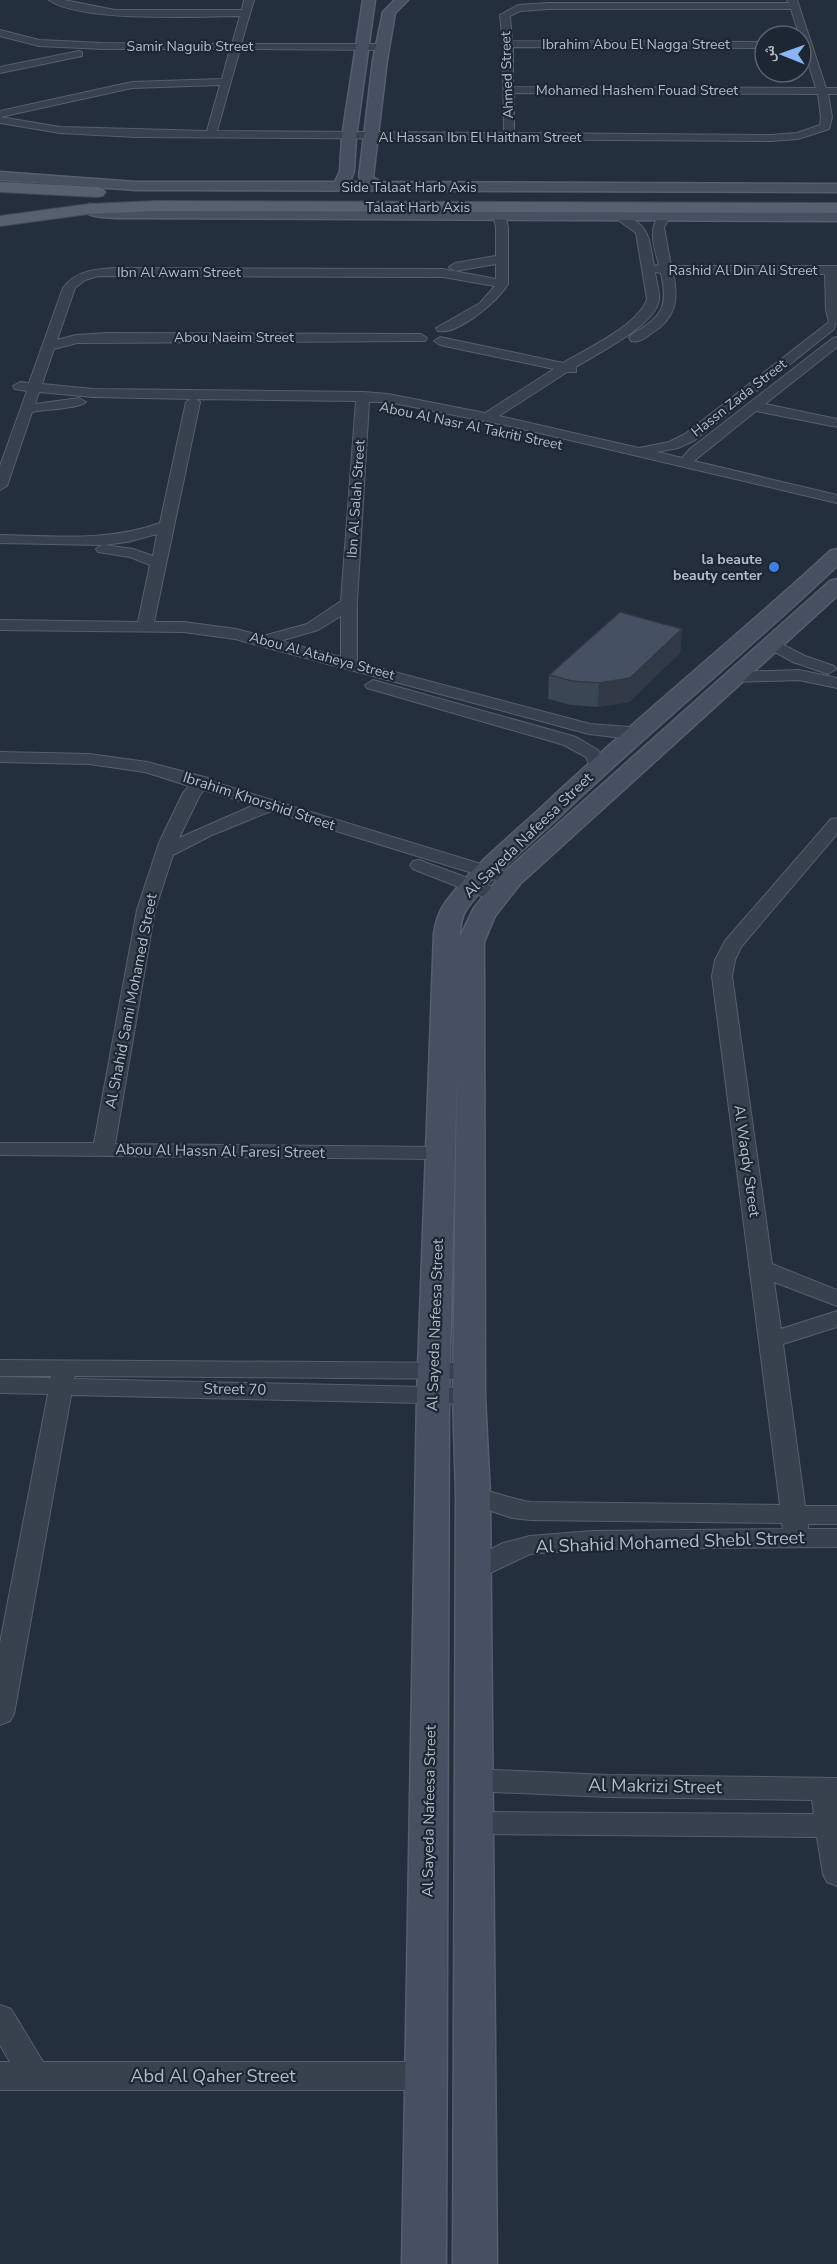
<svg xmlns="http://www.w3.org/2000/svg" width="837" height="2264" font-family="'Nunito Sans','Noto Naskh Arabic',sans-serif">
<style>
.lines{fill:none;stroke-linecap:round;stroke-linejoin:round}
.street-casing{stroke:#565f6c;stroke-width:2}
.secondary-casing{stroke:#565f6c;stroke-width:3}
.primary-casing{stroke:#414a57;stroke-width:2}
.street{fill:#38414e;fill-rule:evenodd}
.secondary{fill:#465061;fill-rule:evenodd}
.primary{fill:#56606e;fill-rule:evenodd}
.wall{fill:#3b4654}
.shaded-wall{fill:#303945}
.building{fill:#455162;stroke:#303945;stroke-width:1.5}
.shop-dot{fill:#3f7fe0;stroke:#1d2633;stroke-width:2}
.labels{text-anchor:middle;dominant-baseline:central;stroke-width:4.5;stroke-linejoin:round;paint-order:stroke}
.far-street-label{font-size:14px;fill:#b4bcc9;stroke:#1d2633}
.far-poi-label{font-size:14px;font-weight:bold;fill:#b4bcc9;stroke:#1d2633;text-anchor:end}
.street-label{font-size:15px;fill:#b4bcc9;stroke:#1d2633}
.near-street-label{font-size:18px;fill:#b4bcc9;stroke:#1d2633}
</style>
<rect width="100%" height="100%" fill="#242f3e"/>
<g class="lines">
<g class="street-casing">
<path id="street" d="M 49,0 L 64,0 L 115,10 L 242,10 L 244,0 L 254,0 L 241,44 L 382,44 L 387,47 L 382,50 L 240,49 L 217,131 L 504,133 L 503,44 L 500,15 L 518,5 L 549,3 L 789,3 L 787,0 L 797,0 L 826,88 L 837,88 L 837,94 L 828,94 L 832,117 L 829,129 L 798,139 L 771,141 L 135,137 L 60,133 L 0,123 L 0,111 L 132,82 L 222,79 L 230,49 L 103,49 L 39,46 L 0,36 L 0,30 L 39,40 L 103,43 L 232,44 L 240,16 C 197,16 82,23 49,0 ZM 549,9 L 791,9 L 816,88 L 513,87 L 513,47 L 765,48 L 765,42 L 512,41 L 510,16 L 520,11 ZM 220,85 L 207,131 L 60,127 L 0,117 L 132,88 ZM 514,93 L 818,94 L 821,117 L 820,125 L 797,133 L 771,135 L 514,133 Z
M 79,51 L 82,52 L 82,56 L 0,73 L 0,67 Z
M 499,212 L 505,215 L 508,227 L 508,284 C 498,301 458,335 438,331 L 436,328 L 480,303 L 495,286 L 443,277 L 98,276 L 85,280 L 75,288 L 57,340 L 76,335 L 107,333 L 421,334 L 427,338 L 425,341 L 77,343 L 54,349 L 42,384 L 93,389 L 363,392 L 388,394 L 485,413 L 554,369 L 440,345 L 434,341 L 440,337 L 563,363 C 586,349 639,325 647,299 L 636,233 L 614,217 L 614,213 C 622,211 626,215 632,219 C 651,229 650,246 654,266 L 659,265 C 654,246 647,229 661,213 L 665,212 L 671,215 L 664,227 L 671,266 L 837,266 L 837,323 L 835,324 L 834,329 L 695,440 L 678,448 L 657,452 L 682,458 L 690,449 L 833,338 L 837,337 L 837,347 L 765,404 L 837,419 L 837,427 L 756,411 L 694,461 L 837,495 L 837,503 L 510,426 L 388,402 L 369,402 L 357,602 L 357,662 L 590,724 L 643,728 L 645,732 L 643,736 L 623,738 L 589,734 L 235,639 L 184,632 L 0,630 L 0,620 L 138,622 L 150,565 L 130,557 L 98,552 L 96,549 L 102,545 L 0,543 L 0,535 C 54,536 108,542 160,523 L 186,402 L 191,399 L 93,397 L 39,392 L 35,404 L 79,398 L 86,402 C 78,409 45,409 32,412 L 7,486 L 0,490 L 0,466 L 27,391 L 15,389 L 13,386 L 20,382 L 29,383 L 63,288 C 76,270 96,269 117,268 L 443,269 L 496,279 L 496,264 L 455,271 L 449,267 L 455,263 L 496,256 L 496,227 L 493,215 ZM 655,272 L 661,273 C 669,309 661,317 631,335 L 629,338 L 631,341 C 639,343 645,338 652,333 C 676,318 679,299 673,273 L 825,274 L 826,310 L 829,322 L 685,434 L 669,442 L 639,448 L 499,416 L 567,372 L 576,372 L 576,367 C 596,354 656,325 659,300 C 660,292 656,281 655,272 ZM 196,399 L 356,401 L 341,601 L 307,624 L 263,636 L 236,629 L 184,622 L 154,622 L 200,402 ZM 157,534 L 153,556 L 133,549 L 104,545 L 127,542 ZM 341,616 L 341,657 L 280,641 L 318,630 Z
M 770,638 L 805,656 L 834,666 L 836,669 L 828,674 L 793,662 L 764,646 L 762,643 L 764,640 Z
M 799,670 L 837,678 L 837,688 L 799,680 L 735,682 L 727,677 L 735,672 Z
M 373,680 L 576,737 L 598,750 L 607,767 L 604,771 L 592,771 L 586,757 L 564,745 L 367,688 L 365,685 Z
M 0,752 L 89,754 L 147,762 L 208,778 L 210,781 L 517,875 L 520,879 L 517,883 L 505,883 L 271,811 L 212,835 L 173,855 L 155,910 L 115,1144 L 439,1147 L 447,1148 L 450,1153 L 447,1158 L 439,1159 L 0,1155 L 0,1143 L 94,1143 L 137,910 L 159,843 L 183,793 L 189,786 L 145,772 L 89,764 L 0,762 ZM 204,790 L 254,805 L 179,838 L 200,795 Z
M 837,818 L 837,834 L 741,947 L 735,960 L 732,976 L 772,1264 L 837,1290 L 837,1306 L 774,1282 L 781,1329 L 837,1311 L 837,1327 L 783,1344 L 805,1506 L 837,1506 L 837,1524 L 808,1524 L 808,1529 L 837,1529 L 837,1547 L 593,1549 L 530,1554 L 482,1577 L 473,1579 L 464,1577 L 460,1570 L 464,1563 L 503,1543 L 530,1536 L 593,1531 L 783,1529 L 782,1523 L 531,1520 L 512,1518 L 464,1502 L 461,1496 L 464,1490 C 480,1485 511,1500 531,1502 L 780,1505 L 712,976 L 715,960 L 725,941 L 831,819 Z
M 419,860 L 503,891 L 505,895 L 503,899 L 489,899 L 413,869 L 410,865 L 413,861 Z
M 0,1360 L 470,1363 L 478,1365 L 482,1371 L 478,1377 L 470,1379 L 75,1376 L 74,1379 L 469,1388 L 477,1390 L 481,1396 L 477,1402 L 469,1404 L 71,1395 L 14,1714 L 10,1721 L 0,1725 L 0,1643 L 48,1394 L 0,1393 L 0,1377 L 51,1378 L 51,1376 L 0,1376 Z
M 472,1769 L 608,1775 L 837,1778 L 837,1886 L 827,1882 L 823,1874 L 817,1837 L 475,1834 L 465,1831 L 461,1823 L 465,1815 L 475,1812 L 814,1814 L 812,1800 L 608,1797 L 472,1791 L 462,1788 L 458,1780 L 462,1772 Z
M 0,2005 L 11,2009 L 43,2062 L 426,2062 L 437,2066 L 441,2076 L 437,2086 L 426,2090 L 0,2090 L 0,2062 L 10,2062 L 0,2045 Z"/>
</g>
<g class="secondary-casing">
<path id="secondary" d="M 363,0 L 375,0 L 356,137 L 354,171 L 350,182 L 362,182 L 359,177 L 373,60 L 383,12 L 395,0 L 408,0 L 395,13 L 387,60 L 373,177 L 381,182 L 837,184 L 837,192 L 136,190 L 0,180 L 0,172 L 136,182 L 335,182 L 340,171 L 342,137 Z
M 89,204 L 115,208 L 837,211 L 837,221 L 115,218 C 103,217 90,218 81,209 Z
M 837,549 L 837,566 C 745,653 647,733 556,820 C 529,845 485,881 466,910 C 461,918 460,928 460,937 L 474,908 L 502,874 L 830,581 L 837,579 L 837,596 L 520,884 L 495,916 L 484,942 L 485,1396 L 490,1496 L 497,2264 L 453,2264 L 456,1496 L 453,1396 L 457,1072 L 449,1395 L 446,2264 L 402,2264 L 417,1395 L 434,933 C 436,922 438,913 445,903 C 472,866 511,836 545,804 C 637,717 737,637 830,551 Z"/>
</g>
<g class="primary-casing">
<path id="primary" d="M 0,182 L 97,187 L 103,188 L 106,192 L 103,196 L 97,197 L 0,192 Z
M 155,201 L 837,203 L 837,213 L 155,211 L 89,214 L 0,226 L 0,216 L 89,204 Z"/>
</g>
<use href="#street" class="street"/>
<use href="#secondary" class="secondary"/>
<use href="#primary" class="primary"/>
</g>
<path class="wall" d="M 682,629 L 680,653 L 629,702 L 598,707 L 571,705 L 548,699 L 549,675 Z"/>
<path class="shaded-wall" d="M 682,629 L 680,653 L 629,702 L 598,707 L 599,683 Z"/>
<path class="building" d="M 620,612 L 682,629 L 630,678 L 599,683 L 572,681 L 549,675 Z"/>
<circle class="shop-dot" cx="774" cy="567" r="6"/>
<g class="labels">
<g class="far-street-label">
<text x="636" y="44">Ibrahim Abou El Nagga Street</text>
<text x="190" y="46">Samir Naguib Street</text>
<text transform="translate(507 75) rotate(-92)">Ahmed Street</text>
<text x="637" y="90">Mohamed Hashem Fouad Street</text>
<text x="480" y="137">Al Hassan Ibn El Haitham Street</text>
<text x="409" y="187">Side Talaat Harb Axis</text>
<text x="418" y="207">Talaat Harb Axis</text>
<text x="743" y="270">Rashid Al Din Ali Street</text>
<text x="179" y="272">Ibn Al Awam Street</text>
<text x="234" y="337">Abou Naeim Street</text>
<text transform="translate(739 398) rotate(-38)">Hassn Zada Street</text>
<text transform="translate(471 426) rotate(12)">Abou Al Nasr Al Takriti Street</text>
<text transform="translate(356 499) rotate(-86)">Ibn Al Salah Street</text>
<text transform="translate(322 656) rotate(15)">Abou Al Ataheya Street</text>
</g>
<g class="far-poi-label">
<text x="762" y="559">la beaute<tspan x="762" dy="16">beauty center</tspan></text>
</g>
<g class="street-label">
<text transform="translate(259 801) rotate(18)">Ibrahim Khorshid Street</text>
<text transform="translate(528 835) rotate(-44)">Al Sayeda Nafeesa Street</text>
<text transform="translate(131 1001) rotate(-79)">Al Shahid Sami Mohamed Street</text>
<text transform="translate(220 1151) rotate(1)">Abou Al Hassn Al Faresi Street</text>
<text transform="translate(747 1161) rotate(82)">Al Waqdy Street</text>
<text transform="translate(435 1325) rotate(-88)">Al Sayeda Nafeesa Street</text>
<text transform="translate(235 1389) rotate(1)">Street 70</text>
<text transform="translate(429 1811) rotate(-89)">Al Sayeda Nafeesa Street</text>
</g>
<g class="near-street-label">
<text transform="translate(670 1542) rotate(-2)">Al Shahid Mohamed Shebl Street</text>
<text transform="translate(655 1786) rotate(1)">Al Makrizi Street</text>
<text x="213" y="2076">Abd Al Qaher Street</text>
</g>
</g>
<g transform="translate(783 54) rotate(271)"><circle r="28" fill="#1d2633" stroke="#59626f" stroke-width="1.5"/>
<path d="M0-4.5L10 22L0 15L-10 22Z" fill="#8ab4f8"/>
<text y="-9" font-size="16" font-weight="bold" text-anchor="middle" fill="#b4bcc9">ش</text>
</g>
</svg>
